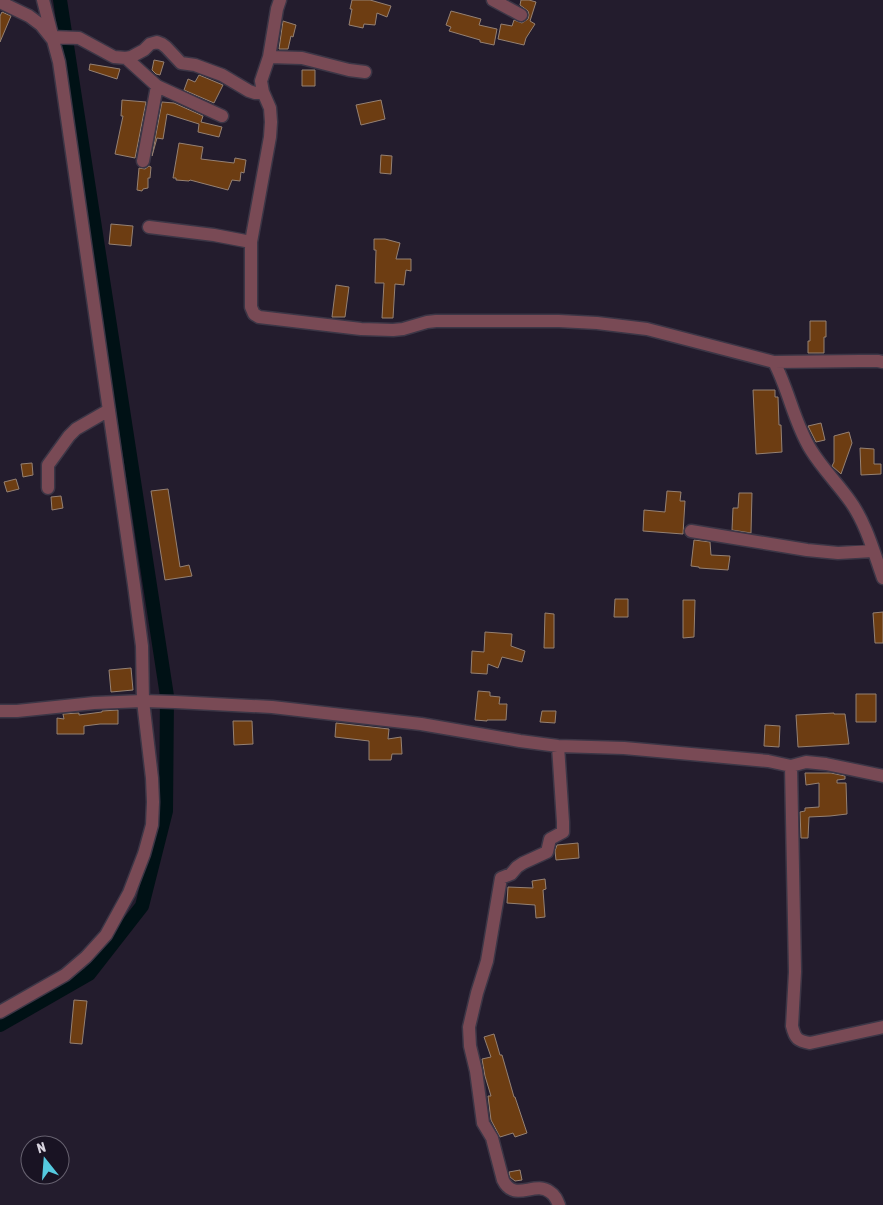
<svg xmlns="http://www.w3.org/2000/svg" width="883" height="1205" font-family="'Asap Condensed',sans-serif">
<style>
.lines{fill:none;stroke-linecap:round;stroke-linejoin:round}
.canal{stroke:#001115;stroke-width:14}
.building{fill:#6d3d12;stroke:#958173}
.minor-casing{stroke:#3c3646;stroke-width:15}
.minor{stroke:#794a55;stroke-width:12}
</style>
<rect width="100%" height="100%" fill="#231c2d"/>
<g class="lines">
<path class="canal" d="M 0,1025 L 89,974 L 142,906 L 166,811 L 167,696 L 60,0"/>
</g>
<path class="building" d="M 352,0 L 370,0 L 391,6 L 387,17 L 377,13 L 375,25 L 364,24 L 363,28 L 349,25 L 352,9 L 350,9 Z
M 521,0 L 529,0 L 536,2 L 530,21 L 535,24 L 526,38 L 524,45 L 498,39 L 501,24 L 512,26 L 514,20 L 522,23 L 528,19 L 529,15 L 528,11 L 520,5 Z
M 451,11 L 481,19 L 479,25 L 497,29 L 494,45 L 480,42 L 480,40 L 449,31 L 451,27 L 446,25 Z
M 2,12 L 11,16 L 0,42 L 0,16 Z
M 283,21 L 296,25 L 293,37 L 291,36 L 288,49 L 279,49 Z
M 154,60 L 164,62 L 160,75 L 156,74 L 152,70 Z
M 90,64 L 120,69 L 117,79 L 89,70 Z
M 302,70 L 315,70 L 315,86 L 302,86 Z
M 199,75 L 223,85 L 214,103 L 184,90 L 188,79 L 195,82 Z
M 122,100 L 146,102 L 135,158 L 115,154 L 123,116 L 121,116 Z
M 381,100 L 385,119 L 361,125 L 356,105 Z
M 162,102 L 174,103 L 203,116 L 201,122 L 222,127 L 219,137 L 198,132 L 199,124 L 167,114 L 163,139 L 157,138 L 152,156 Z
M 179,143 L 203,147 L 201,159 L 234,163 L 235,158 L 246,160 L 244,173 L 241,172 L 240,181 L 232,180 L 228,190 L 190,180 L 189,181 L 176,180 L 176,178 L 173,178 Z
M 381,155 L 392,156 L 391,174 L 380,173 Z
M 149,166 L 151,167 L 150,178 L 148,178 L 148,188 L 143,189 L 142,191 L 137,190 L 139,168 L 145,169 Z
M 111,224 L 133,226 L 131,246 L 109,244 Z
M 374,239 L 385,239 L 400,243 L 396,259 L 411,259 L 411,271 L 406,270 L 404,285 L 395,284 L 393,318 L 382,318 L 384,283 L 375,283 L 376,250 L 374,250 Z
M 336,285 L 349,287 L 345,317 L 332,317 Z
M 810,321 L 826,321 L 826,337 L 824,337 L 824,353 L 808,353 L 808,341 L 810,341 Z
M 753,390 L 775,390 L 775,397 L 778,397 L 779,425 L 781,425 L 782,452 L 756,454 Z
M 821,423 L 825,440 L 816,442 L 808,426 Z
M 849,432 L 852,443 L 841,474 L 832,466 L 834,462 L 834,436 Z
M 860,448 L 874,449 L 874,464 L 881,464 L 881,474 L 861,475 Z
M 32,463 L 33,475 L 23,477 L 21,464 Z
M 16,479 L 19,489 L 7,492 L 4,482 Z
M 168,489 L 180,567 L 189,565 L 192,576 L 165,580 L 151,491 Z
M 667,491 L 681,492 L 680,501 L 685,501 L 683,534 L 643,531 L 644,510 L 665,512 Z
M 739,493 L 752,493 L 751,533 L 732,530 L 733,508 L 738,508 Z
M 61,496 L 63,508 L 52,510 L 51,497 Z
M 694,540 L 710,542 L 711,555 L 730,556 L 728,570 L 699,568 L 699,567 L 691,566 Z
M 615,599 L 628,599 L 628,617 L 614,617 Z
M 683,600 L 695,600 L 694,637 L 683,638 Z
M 883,612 L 883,643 L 875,643 L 873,613 Z
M 545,613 L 554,614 L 554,648 L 544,648 Z
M 485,632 L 512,634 L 511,646 L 525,651 L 522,662 L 502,657 L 498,668 L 488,664 L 487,674 L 471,673 L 472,651 L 484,652 Z
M 131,668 L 133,690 L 111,692 L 109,670 Z
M 478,691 L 490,692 L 490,696 L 500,697 L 499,704 L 507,704 L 506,720 L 487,720 L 487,721 L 475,720 Z
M 856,694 L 876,694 L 876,722 L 856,722 Z
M 118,710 L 118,724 L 100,724 L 84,726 L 84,734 L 57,734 L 57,718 L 64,719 L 63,714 L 79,713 L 79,715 L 102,712 L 102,711 Z
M 542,711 L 556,711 L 555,723 L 540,722 Z
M 834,713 L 834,714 L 845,714 L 849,744 L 798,747 L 796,715 Z
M 233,721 L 252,721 L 253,744 L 234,745 Z
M 336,723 L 389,729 L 388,739 L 401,737 L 402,754 L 392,754 L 391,760 L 369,760 L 369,741 L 335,737 Z
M 765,725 L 780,726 L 779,747 L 764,746 Z
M 805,773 L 831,773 L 845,776 L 845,779 L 837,780 L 837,783 L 846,783 L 847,814 L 830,816 L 809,817 L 808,838 L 801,838 L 800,812 L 805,811 L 805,808 L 819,807 L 819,783 L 806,785 Z
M 578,843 L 579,858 L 556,860 L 555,851 L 557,845 Z
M 545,879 L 546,889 L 543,890 L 545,917 L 536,918 L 535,905 L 507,903 L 508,887 L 533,888 L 532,881 Z
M 74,1000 L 87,1001 L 82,1044 L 70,1043 Z
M 494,1034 L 500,1055 L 502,1055 L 514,1097 L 515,1097 L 527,1133 L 515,1137 L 513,1133 L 500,1137 L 491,1120 L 488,1096 L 491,1096 L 485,1076 L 482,1059 L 491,1057 L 484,1037 Z
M 520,1170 L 522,1180 L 515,1181 L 510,1177 L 509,1172 Z"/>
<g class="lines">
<g class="minor-casing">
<path id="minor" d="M 43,0 L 52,35
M 493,0 L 521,15
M 0,2 L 29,16 L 41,25 L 53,40 L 59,62 L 134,585 L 142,646 L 143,701 L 152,778 L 153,802 L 152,825 L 144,854 L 129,893 L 106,935 L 86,957 L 65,975 L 0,1012
M 52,37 L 79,38 L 114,57 L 126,58 L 131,57 L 144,50 L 150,44 L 157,42 L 162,44 L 166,47 L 181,63 L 195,65 L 222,75 L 249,91 L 255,93 L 263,92 L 261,81 L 269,57 L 277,9 L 280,0
M 269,57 L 302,58 L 349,70 L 365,72
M 126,58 L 157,86 L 222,116
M 263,92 L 270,108 L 271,122 L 270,137 L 251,242 L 251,307 L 254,314 L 259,317 L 361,329 L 393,330 L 403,329 L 427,322 L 436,321 L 559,321 L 597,323 L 647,329 L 774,362 C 789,390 794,423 811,450 C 822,468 838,484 850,501 C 866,523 874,553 883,578
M 143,161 L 157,86
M 149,227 L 214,235 L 251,242
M 774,362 L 860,361 L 878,361 L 883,362
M 48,488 L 48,465 L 69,436 L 76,429 L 109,410
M 691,531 L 807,550 L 838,553 L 873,551
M 0,711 L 17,711 L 94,703 L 143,701 L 175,702 L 272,707 L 421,724 L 520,741 L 558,746 L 624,748 L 768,761 L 791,766 L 806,762 L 826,764 L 883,776
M 558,746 L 563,822 L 563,832 L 550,839 L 547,852 L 523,863 L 517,867 L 511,874 L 501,878 L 487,961 L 477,993 L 469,1027 L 470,1046 L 476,1071 L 483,1123 L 492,1138 L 503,1180 C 514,1203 535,1180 550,1192 C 555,1195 557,1200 559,1205
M 791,766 L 795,972 L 792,1026 C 795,1039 798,1041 810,1043 L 883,1027"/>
</g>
<use href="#minor" class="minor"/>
</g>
<g transform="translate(45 1160) rotate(343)"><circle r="24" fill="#191323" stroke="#66616f"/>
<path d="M0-4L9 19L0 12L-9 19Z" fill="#55cae0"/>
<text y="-8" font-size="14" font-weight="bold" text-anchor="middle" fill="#d9d5e0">N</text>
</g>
</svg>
